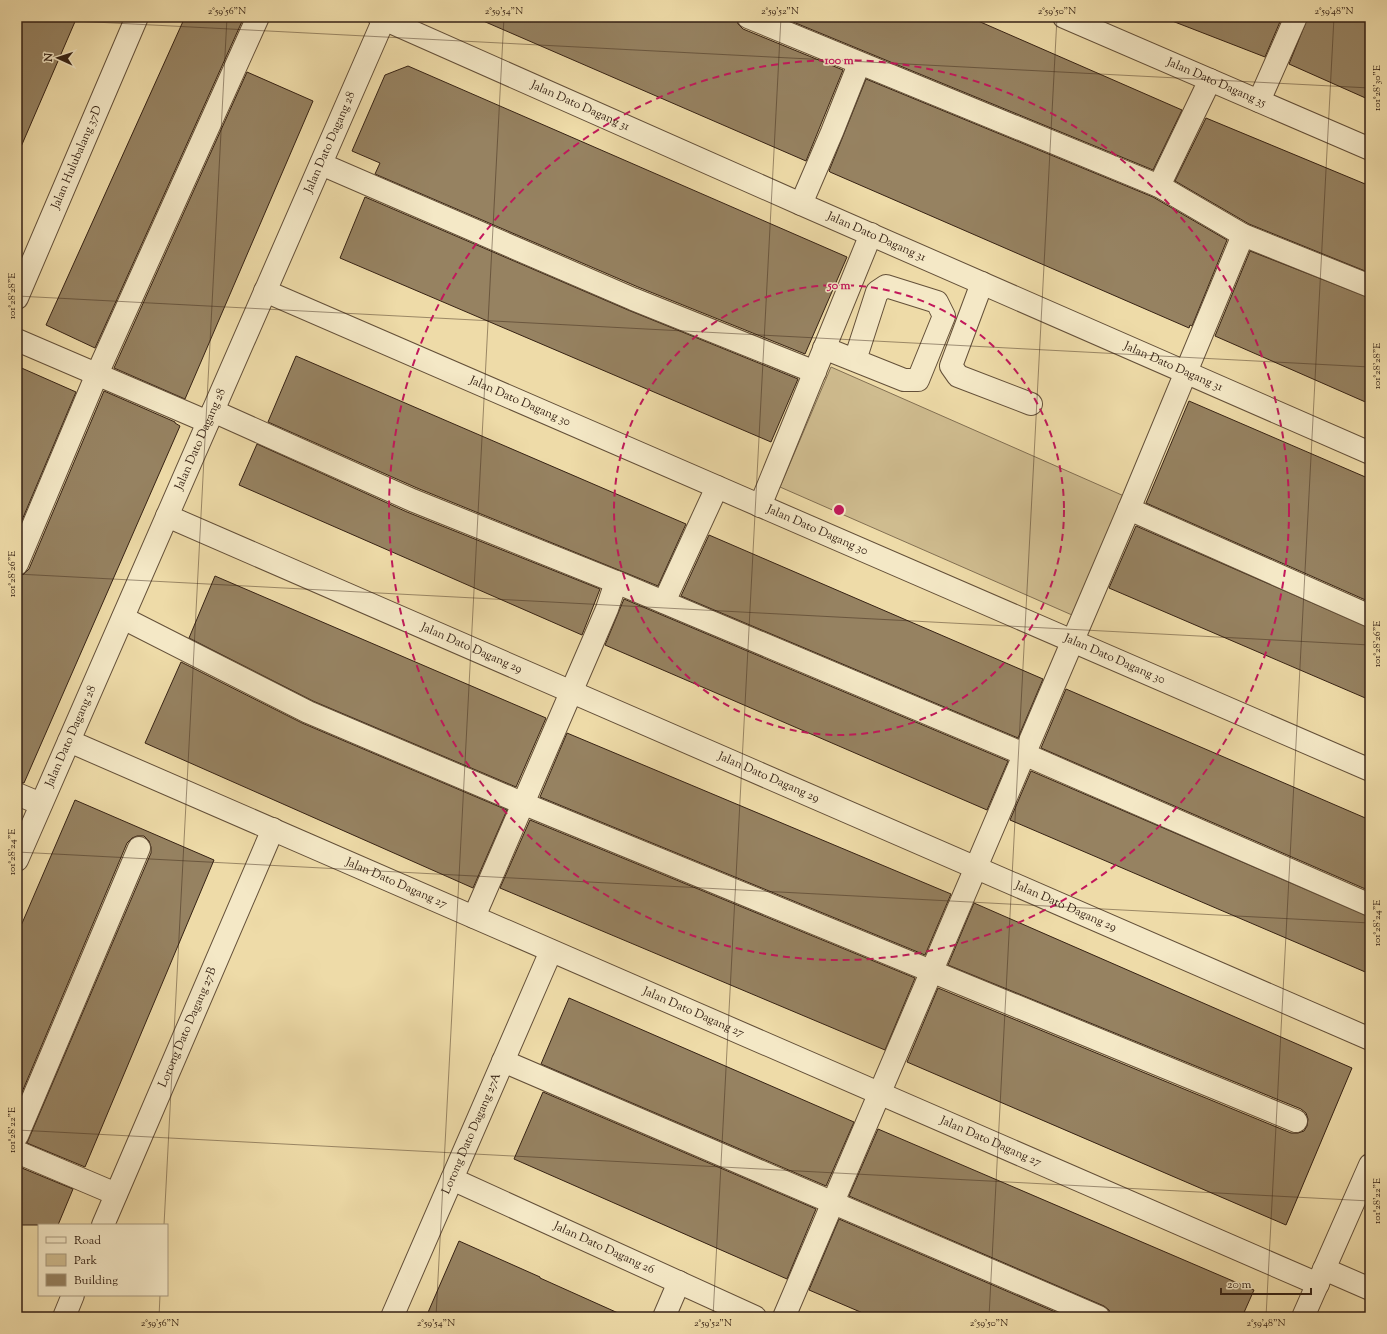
<svg xmlns="http://www.w3.org/2000/svg" width="1387" height="1334" font-family="'Sorts Mill Goudy',serif">
<style>
.green{fill:#cfbc8f;stroke:#826f52}
.building{fill:#968261;stroke:#362214}
.lines{fill:none;stroke-linecap:round;stroke-linejoin:round}
.minor-casing{stroke:#645039;stroke-width:24}
.minor{stroke:#f4e8c6;stroke-width:22}
.ticks{fill:none;stroke:#362214;stroke-width:1;stroke-opacity:0.45}
.ring{fill:none;stroke:#c2185b;stroke-width:2;stroke-dasharray:7 5}
.labels{text-anchor:middle;dominant-baseline:central;stroke-width:3;stroke-linejoin:round;paint-order:stroke}
.street-label{font-size:12px;fill:#362214;stroke:#f4e8c6}
.centre{fill:#c2185b;stroke:#f4e8c6;stroke-width:2}
.ring-label{font-size:12px;text-anchor:middle;font-weight:bold;fill:#c2185b;stroke:#f4e8c6;stroke-width:3;stroke-linejoin:round;paint-order:stroke}
.neatline{fill:none;stroke:#362214;stroke-width:1.5}
.ticks-label{font-size:10px;text-anchor:middle;fill:#362214}
</style>
<rect width="100%" height="100%" fill="#eedba8"/>
<filter id="stains"><feTurbulence type="fractalNoise" baseFrequency=".005" numOctaves="4"/><feColorMatrix values="0 0 0 0 .2 0 0 0 0 .09 0 0 0 0 .02 0 0 0 .5 -.17"/></filter>
<radialGradient id="worn" r=".72"><stop offset=".6" stop-color="#630" stop-opacity="0"/><stop offset="1" stop-color="#630" stop-opacity=".3"/></radialGradient>
<path class="green" d="M 831,367 L 1124,496 L 1072,615 L 780,487 Z"/>
<path class="building" d="M 17,17 L 77,17 L 17,156 Z
M 185,17 L 244,17 L 95,348 L 46,325 Z
M 474,17 L 736,17 L 738,24 L 743,29 L 843,70 L 806,161 Z
M 781,17 L 969,17 L 1182,110 L 1153,170 Z
M 1167,17 L 1282,17 L 1265,57 L 1167,19 Z
M 1308,17 L 1370,17 L 1370,100 L 1289,64 Z
M 408,66 L 847,257 L 805,354 L 638,287 L 375,174 L 380,163 L 352,151 L 385,75 Z
M 247,72 L 313,101 L 185,399 L 114,368 Z
M 866,79 L 1153,197 L 1227,240 L 1192,326 L 1190,325 L 1189,328 L 830,172 L 829,171 Z
M 1206,118 L 1370,186 L 1370,273 L 1249,224 L 1175,181 Z
M 365,197 L 628,310 L 798,379 L 771,442 L 340,258 Z
M 1250,251 L 1370,298 L 1370,404 L 1215,336 Z
M 296,356 L 686,524 L 658,586 L 417,488 L 268,422 Z
M 17,366 L 76,392 L 17,532 Z
M 104,391 L 175,422 L 175,423 L 180,426 L 24,783 L 17,782 L 17,576 L 24,574 L 29,569 Z
M 1189,401 L 1370,479 L 1370,602 L 1146,503 Z
M 257,444 L 407,512 L 600,589 L 582,635 L 239,485 Z
M 1136,526 L 1370,628 L 1370,700 L 1109,588 Z
M 709,535 L 1043,679 L 1018,738 L 681,596 Z
M 215,576 L 546,718 L 516,787 L 313,701 L 189,638 Z
M 624,599 L 1008,761 L 987,810 L 605,645 Z
M 181,662 L 302,723 L 507,810 L 473,888 L 145,743 Z
M 1066,689 L 1370,820 L 1370,891 L 1041,748 Z
M 567,733 L 951,894 L 925,955 L 540,797 Z
M 1031,771 L 1370,917 L 1370,974 L 1010,820 Z
M 75,800 L 214,860 L 85,1167 L 27,1143 L 151,853 L 151,847 L 149,841 L 144,836 L 137,836 L 132,838 L 127,843 L 17,1104 L 17,935 Z
M 530,820 L 915,978 L 885,1050 L 500,888 Z
M 974,903 L 1352,1068 L 1286,1225 L 907,1062 L 938,988 L 1291,1133 L 1298,1133 L 1304,1131 L 1307,1126 L 1308,1119 L 1306,1113 L 1301,1109 L 948,965 Z
M 569,998 L 854,1122 L 826,1186 L 541,1064 Z
M 543,1092 L 816,1209 L 787,1279 L 514,1159 Z
M 878,1129 L 1254,1290 L 1242,1317 L 1111,1317 L 1109,1310 L 1104,1306 L 849,1196 Z
M 17,1166 L 73,1189 L 58,1225 L 17,1225 Z
M 839,1219 L 1067,1317 L 872,1317 L 809,1290 Z
M 459,1241 L 540,1277 L 540,1278 L 627,1317 L 426,1317 Z"/>
<g class="lines">
<g class="minor-casing">
<g id="minor">
<path id="s1" d="M 379,17 L 801,204 L 1370,453"/>
<path d="M 748,17 L 1159,186 L 1243,235 L 1370,286"/>
<path id="s2" d="M 1064,17 L 1370,149"/>
<path d="M 1259,101 L 1296,17"/>
<path d="M 321,164 L 633,299 L 815,372"/>
<path d="M 1159,186 L 1210,80"/>
<path d="M 801,204 L 832,132 L 859,64"/>
<path d="M 982,283 L 951,366 L 958,376 L 1031,404"/>
<path id="s3" d="M 265,291 L 1370,770"/>
<path id="s4" d="M 17,298 L 137,17"/>
<path d="M 17,340 L 208,422"/>
<path d="M 824,348 L 904,380 L 918,380 L 944,316 L 937,302 L 886,286 L 877,292 L 855,360"/>
<path d="M 213,411 L 412,500 L 616,582 L 1024,754 L 1370,905"/>
<path d="M 760,506 L 871,234"/>
<path d="M 1129,509 L 1370,616"/>
<path id="s5" d="M 167,516 L 1370,1039"/>
<path d="M 17,564 L 97,374 L 258,17"/>
<path d="M 664,602 L 717,487"/>
<path d="M 123,618 L 308,712 L 522,803 L 1296,1121"/>
<path id="s6" d="M 69,741 L 1318,1284"/>
<path d="M 17,794 L 41,804"/>
<path id="s7" d="M 17,860 L 384,19"/>
<path d="M 474,917 L 607,609 L 616,582"/>
<path d="M 503,1061 L 1099,1317"/>
<path d="M 17,1136 L 139,848"/>
<path d="M 17,1152 L 116,1194"/>
<path id="s8" d="M 452,1179 L 755,1317"/>
<path id="s9" d="M 103,1225 L 273,829"/>
<path d="M 1324,1269 L 1370,1289"/>
<path d="M 64,1317 L 73,1295"/>
<path id="s10" d="M 392,1317 L 551,951"/>
<path d="M 664,1317 L 679,1282"/>
<path d="M 784,1317 L 1129,509 L 1243,235"/>
<path d="M 1303,1317 L 1370,1165"/>
</g>
</g>
<use href="#minor" class="minor"/>
</g>
<path class="ticks" d="M 17,18 L 1370,88M 17,296 L 1370,367M 17,574 L 1370,645M 17,852 L 1370,923M 17,1130 L 1370,1201M 164,1225 L 227,17M 159,1317 L 160,1295M 436,1317 L 504,17M 713,1317 L 781,17M 989,1317 L 1057,17M 1266,1317 L 1334,17"/>
<g class="ring">
<circle cx="839" cy="510" r="225"/>
<circle cx="839" cy="510" r="450"/>
</g>
<g class="labels">
<g class="street-label">
<text stroke="none"><textPath href="#s2" startOffset="166">Jalan Dato Dagang 35</textPath></text>
<text stroke="none"><textPath href="#s1" startOffset="220">Jalan Dato Dagang 31</textPath></text>
<text stroke="none"><textPath href="#s7" startOffset="783">Jalan Dato Dagang 28</textPath></text>
<text stroke="none"><textPath href="#s4" startOffset="153">Jalan Hulubalang 37D</textPath></text>
<text stroke="none"><textPath href="#s1" startOffset="544">Jalan Dato Dagang 31</textPath></text>
<text stroke="none"><textPath href="#s1" startOffset="868">Jalan Dato Dagang 31</textPath></text>
<text stroke="none"><textPath href="#s3" startOffset="278">Jalan Dato Dagang 30</textPath></text>
<text stroke="none"><textPath href="#s7" startOffset="459">Jalan Dato Dagang 28</textPath></text>
<text stroke="none"><textPath href="#s3" startOffset="602">Jalan Dato Dagang 30</textPath></text>
<text stroke="none"><textPath href="#s5" startOffset="332">Jalan Dato Dagang 29</textPath></text>
<text stroke="none"><textPath href="#s3" startOffset="926">Jalan Dato Dagang 30</textPath></text>
<text stroke="none"><textPath href="#s7" startOffset="135">Jalan Dato Dagang 28</textPath></text>
<text stroke="none"><textPath href="#s5" startOffset="656">Jalan Dato Dagang 29</textPath></text>
<text stroke="none"><textPath href="#s6" startOffset="357">Jalan Dato Dagang 27</textPath></text>
<text stroke="none"><textPath href="#s5" startOffset="980">Jalan Dato Dagang 29</textPath></text>
<text stroke="none"><textPath href="#s6" startOffset="681">Jalan Dato Dagang 27</textPath></text>
<text stroke="none"><textPath href="#s9" startOffset="215">Lorong Dato Dagang 27B</textPath></text>
<text stroke="none"><textPath href="#s10" startOffset="200">Lorong Dato Dagang 27A</textPath></text>
<text stroke="none"><textPath href="#s6" startOffset="1005">Jalan Dato Dagang 27</textPath></text>
<text stroke="none"><textPath href="#s8" startOffset="167">Jalan Dato Dagang 26</textPath></text>
</g>
</g>
<circle cx="839" cy="510" r="6" class="centre"/>
<g class="ring-label">
<text x="839" y="64">100 m</text>
<text x="839" y="289">50 m</text>
</g>
<rect width="1387" height="1334" fill="none" stroke="#eedba8" stroke-width="44"/>
<rect x="38" y="1224" width="130" height="72" fill="#f4e8c6" stroke="#a8997f"/>
<rect x="46" y="1237" width="20" height="6" fill="#f4e8c6" stroke="#a8997f"/>
<text x="74" y="1244" font-size="12" fill="#362214">Road</text>
<rect x="46" y="1254" width="20" height="12" fill="#cfbc8f" stroke="#a8997f"/>
<text x="74" y="1264" font-size="12" fill="#362214">Park</text>
<rect x="46" y="1274" width="20" height="12" fill="#968261" stroke="#a8997f"/>
<text x="74" y="1284" font-size="12" fill="#362214">Building</text>
<g transform="translate(58 58) rotate(273)" stroke="#f4e8c6" stroke-width="3" paint-order="stroke">
<path d="M0-3L7 15L0 10L-7 15Z" fill="#362214"/>
<text y="-6" font-size="11" font-weight="bold" text-anchor="middle" fill="#362214">N</text>
</g>
<path d="M1221 1288v6h90v-6" fill="none" stroke="#362214" stroke-width="2"/>
<text x="1227" y="1288" font-size="12" fill="#362214" stroke="#f4e8c6" stroke-width="3" paint-order="stroke">20 m</text>
<rect x="22" y="22" width="1343" height="1290" class="neatline"/>
<g class="ticks-label">
<text x="227" y="14">2°59'56"N</text>
<text x="504" y="14">2°59'54"N</text>
<text x="780" y="14">2°59'52"N</text>
<text x="1057" y="14">2°59'50"N</text>
<text x="1334" y="14">2°59'48"N</text>
<text transform="translate(1376 88) rotate(-90)" y="4">101°28'30"E</text>
<text transform="translate(11 296) rotate(-90)" y="4">101°28'28"E</text>
<text transform="translate(1376 366) rotate(-90)" y="4">101°28'28"E</text>
<text transform="translate(11 574) rotate(-90)" y="4">101°28'26"E</text>
<text transform="translate(1376 644) rotate(-90)" y="4">101°28'26"E</text>
<text transform="translate(11 852) rotate(-90)" y="4">101°28'24"E</text>
<text transform="translate(1376 923) rotate(-90)" y="4">101°28'24"E</text>
<text transform="translate(11 1130) rotate(-90)" y="4">101°28'22"E</text>
<text transform="translate(1376 1201) rotate(-90)" y="4">101°28'22"E</text>
<text x="160" y="1326">2°59'56"N</text>
<text x="436" y="1326">2°59'54"N</text>
<text x="713" y="1326">2°59'52"N</text>
<text x="989" y="1326">2°59'50"N</text>
<text x="1266" y="1326">2°59'48"N</text>
</g>
<rect width="100%" height="100%" filter="url(#stains)"/>
<rect width="100%" height="100%" fill="url(#worn)"/>
</svg>
